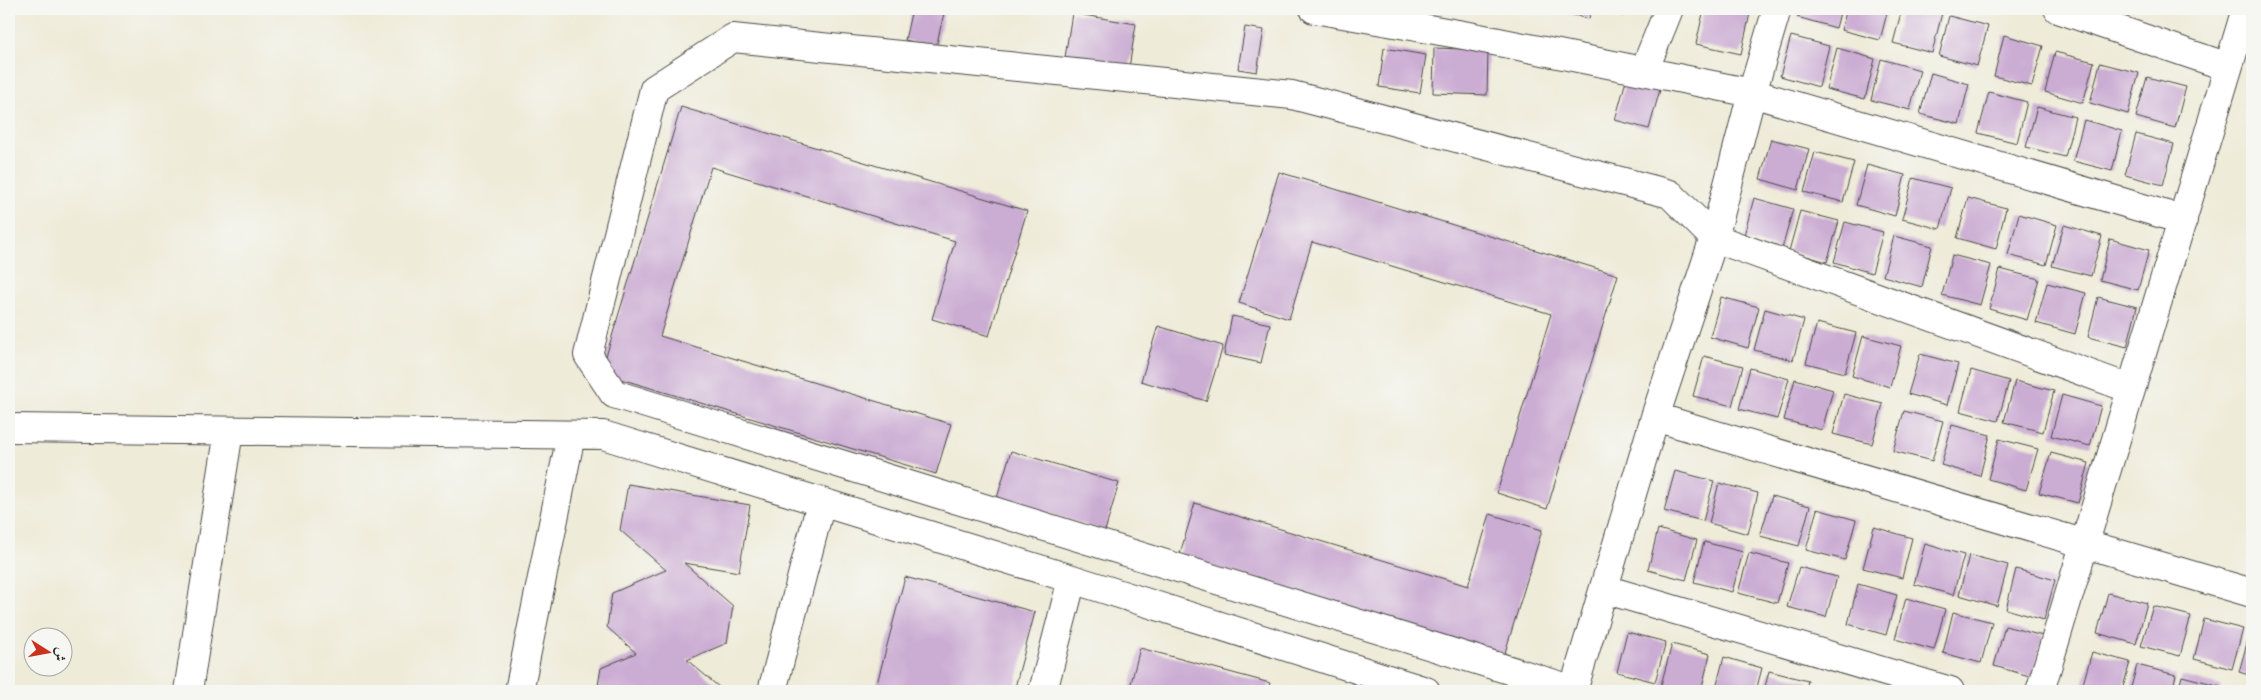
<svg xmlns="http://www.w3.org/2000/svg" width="2261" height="700" font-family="'IM FELL Double Pica',Amiri,serif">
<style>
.building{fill:#cbacd3}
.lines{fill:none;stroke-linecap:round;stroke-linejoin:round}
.minor-casing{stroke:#484845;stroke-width:30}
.minor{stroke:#fff;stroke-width:28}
</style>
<rect width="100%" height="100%" fill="#f6f6f2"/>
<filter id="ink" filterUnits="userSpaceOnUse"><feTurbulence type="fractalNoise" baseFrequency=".02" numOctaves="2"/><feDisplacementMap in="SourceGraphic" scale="10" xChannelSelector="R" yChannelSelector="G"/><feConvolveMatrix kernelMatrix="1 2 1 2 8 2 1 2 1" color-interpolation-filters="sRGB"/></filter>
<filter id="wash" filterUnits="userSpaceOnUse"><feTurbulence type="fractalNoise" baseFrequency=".0096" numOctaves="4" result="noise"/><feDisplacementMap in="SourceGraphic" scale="20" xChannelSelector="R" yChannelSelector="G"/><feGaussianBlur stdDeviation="1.12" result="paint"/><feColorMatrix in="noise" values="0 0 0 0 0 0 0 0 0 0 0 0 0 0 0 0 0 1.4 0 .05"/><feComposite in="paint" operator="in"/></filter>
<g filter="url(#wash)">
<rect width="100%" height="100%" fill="#eeebd8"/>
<g id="blocks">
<path class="building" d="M 912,9 L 945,9 L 936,47 L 905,40 Z
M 1556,9 L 1591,9 L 1589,19 L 1556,10 Z
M 1596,9 L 1624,9 L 1623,16 L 1596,11 Z
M 1704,9 L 1751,9 L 1741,54 L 1696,44 Z
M 1799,9 L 1841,9 L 1836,28 L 1797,17 Z
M 1847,9 L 1888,9 L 1880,40 L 1841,30 Z
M 1902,9 L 1928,9 L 1942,13 L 1932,53 L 1893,43 Z
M 1072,13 L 1136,24 L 1128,74 L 1064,64 Z
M 1949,16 L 1988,26 L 1977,66 L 1939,56 Z
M 1245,27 L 1264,30 L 1257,72 L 1238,69 Z
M 2004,35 L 2043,46 L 2032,86 L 1994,76 Z
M 1791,36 L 1829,46 L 1819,87 L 1780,76 Z
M 1384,48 L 1426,55 L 1420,93 L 1379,87 Z
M 1434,48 L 1488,50 L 1487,95 L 1433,93 Z
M 1837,48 L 1875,59 L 1865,99 L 1826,89 Z
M 2055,52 L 2094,62 L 2083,103 L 2045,92 Z
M 1881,59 L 1920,70 L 1910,110 L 1871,100 Z
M 2100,63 L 2139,73 L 2128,114 L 2090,103 Z
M 1931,73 L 1969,84 L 1959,124 L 1920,114 Z
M 1627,77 L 1661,86 L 1649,129 L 1615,120 Z
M 2147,77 L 2186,87 L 2175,128 L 2136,117 Z
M 1989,92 L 2027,102 L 2017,143 L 1978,133 Z
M 681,107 L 1027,211 L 989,336 L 932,319 L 955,241 L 711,167 L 660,336 L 951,424 L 936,474 L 601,373 Z
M 2037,107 L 2075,117 L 2065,157 L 2026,147 Z
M 2084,120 L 2122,131 L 2112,171 L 2073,161 Z
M 2136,134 L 2174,144 L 2163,185 L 2125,175 Z
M 1771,139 L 1809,149 L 1798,190 L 1760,179 Z
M 1815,152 L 1854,162 L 1843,202 L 1804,192 Z
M 1867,165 L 1905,175 L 1895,216 L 1856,205 Z
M 1279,172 L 1618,275 L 1547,509 L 1497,493 L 1551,314 L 1312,242 L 1289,319 L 1239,303 Z
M 1913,178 L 1951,188 L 1940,229 L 1902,219 Z
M 1754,198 L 1793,209 L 1782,249 L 1743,239 Z
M 1968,198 L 2006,208 L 1996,249 L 1957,238 Z
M 1800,211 L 1839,221 L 1827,262 L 1789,251 Z
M 2019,214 L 2057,225 L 2046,265 L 2008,255 Z
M 1845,222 L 1883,232 L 1872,273 L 1834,262 Z
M 2064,225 L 2102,236 L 2091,276 L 2052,266 Z
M 1894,236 L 1932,246 L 1922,287 L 1883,276 Z
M 2110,239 L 2149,250 L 2138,290 L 2100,280 Z
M 1952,255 L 1991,265 L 1980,305 L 1942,295 Z
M 2000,269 L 2039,279 L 2027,320 L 1989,309 Z
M 2047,283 L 2086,293 L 2075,334 L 2036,323 Z
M 1721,297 L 1759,307 L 1748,348 L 1710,337 Z
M 2098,297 L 2137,307 L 2127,347 L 2088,337 Z
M 1765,309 L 1804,320 L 1793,360 L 1754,350 Z
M 1232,316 L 1270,324 L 1261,363 L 1224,355 Z
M 1817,323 L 1856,333 L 1845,373 L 1806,363 Z
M 1158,326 L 1223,346 L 1206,401 L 1141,381 Z
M 1863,336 L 1901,346 L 1890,387 L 1852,376 Z
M 1920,354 L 1958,364 L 1947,405 L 1908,394 Z
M 1704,356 L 1743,366 L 1732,406 L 1693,396 Z
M 1750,368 L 1789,379 L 1777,419 L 1739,409 Z
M 1971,370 L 2009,381 L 1998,421 L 1960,411 Z
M 1795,379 L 1833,390 L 1822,430 L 1784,420 Z
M 2015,381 L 2054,391 L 2043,432 L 2004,422 Z
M 1844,394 L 1883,404 L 1872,444 L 1833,434 Z
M 2062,395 L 2101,406 L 2090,446 L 2051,436 Z
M 1904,411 L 1943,421 L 1932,461 L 1893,451 Z
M 1952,425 L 1990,435 L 1980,476 L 1941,465 Z
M 1999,439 L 2038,449 L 2026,490 L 1988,479 Z
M 1011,451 L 1119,483 L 1105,531 L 997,498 Z
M 2051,453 L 2089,463 L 2078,503 L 2039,493 Z
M 1675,471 L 1714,481 L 1703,521 L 1664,511 Z
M 1719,483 L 1758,493 L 1748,534 L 1709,523 Z
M 628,484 L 750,505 L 739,572 L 684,563 L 733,606 L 727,643 L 687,660 L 719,687 L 718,691 L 597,691 L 601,668 L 636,653 L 607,627 L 612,593 L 666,570 L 620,530 Z
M 1772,496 L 1810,506 L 1799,546 L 1760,536 Z
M 1195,503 L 1468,586 L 1490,514 L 1542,530 L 1504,656 L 1179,557 Z
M 1817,509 L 1856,520 L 1845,560 L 1806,550 Z
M 1874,527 L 1912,538 L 1902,578 L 1863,568 Z
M 1658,529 L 1697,540 L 1686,580 L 1648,570 Z
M 1704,542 L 1743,552 L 1732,592 L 1694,582 Z
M 1925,544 L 1964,555 L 1953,595 L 1914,584 Z
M 1749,553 L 1788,563 L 1777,603 L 1738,593 Z
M 1969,555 L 2008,565 L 1997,606 L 1959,595 Z
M 1799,567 L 1837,577 L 1826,617 L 1787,607 Z
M 2016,569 L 2055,580 L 2044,620 L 2006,609 Z
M 905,577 L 1035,612 L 1014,691 L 875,691 Z
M 1858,584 L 1897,595 L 1886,635 L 1848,624 Z
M 2108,593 L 2147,603 L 2136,644 L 2097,633 Z
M 1906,598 L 1945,609 L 1934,650 L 1895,639 Z
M 2153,606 L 2191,616 L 2180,656 L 2141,646 Z
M 1953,612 L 1992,622 L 1981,663 L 1943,653 Z
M 2204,619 L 2243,629 L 2232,669 L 2194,659 Z
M 2005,626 L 2043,636 L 2033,677 L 1994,666 Z
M 1627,632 L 1666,642 L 1655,682 L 1617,672 Z
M 2250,632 L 2252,632 L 2252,676 L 2239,672 Z
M 1672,644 L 1710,654 L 1701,691 L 1686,691 L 1661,685 Z
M 1140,648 L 1270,683 L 1267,691 L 1129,691 Z
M 2092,652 L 2130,662 L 2122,691 L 2081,691 Z
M 1724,657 L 1762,668 L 1756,691 L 1715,691 Z
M 2137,665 L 2176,675 L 2172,691 L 2130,691 Z
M 1769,671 L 1808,681 L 1805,691 L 1764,691 Z
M 2182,676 L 2221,686 L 2219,691 L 2178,691 Z"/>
</g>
</g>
<g filter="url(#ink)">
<use href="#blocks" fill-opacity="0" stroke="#484845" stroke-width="1"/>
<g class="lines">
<g class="minor-casing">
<path id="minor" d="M 1314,9 L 1469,36 L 1752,93 L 2183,220
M 2058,9 L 2228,67
M 1644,71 L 1669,9
M 1655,417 L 2252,593
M 9,428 L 603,435 L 1072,579 L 1426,691
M 1604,589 L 1950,691
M 1574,690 L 614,394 L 588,355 L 654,89 L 733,38 L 1292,95 L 1670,194 L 1714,238 L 2131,389
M 188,691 L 229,431
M 519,691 L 571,435
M 772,691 L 821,503
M 1043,691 L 1072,579
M 1573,691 L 1655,417 L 1714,238 L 1752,93 L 1777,9
M 2040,691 L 2246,9"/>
</g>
<use href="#minor" class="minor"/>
</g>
</g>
<rect width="2261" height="700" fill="none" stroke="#f6f6f2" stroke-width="30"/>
<g transform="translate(48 652) rotate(101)"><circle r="24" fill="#f6f6f2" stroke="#a5a5a2"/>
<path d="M0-4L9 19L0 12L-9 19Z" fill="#c8321e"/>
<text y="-8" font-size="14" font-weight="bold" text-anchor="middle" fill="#2b2b2b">ش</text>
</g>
</svg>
